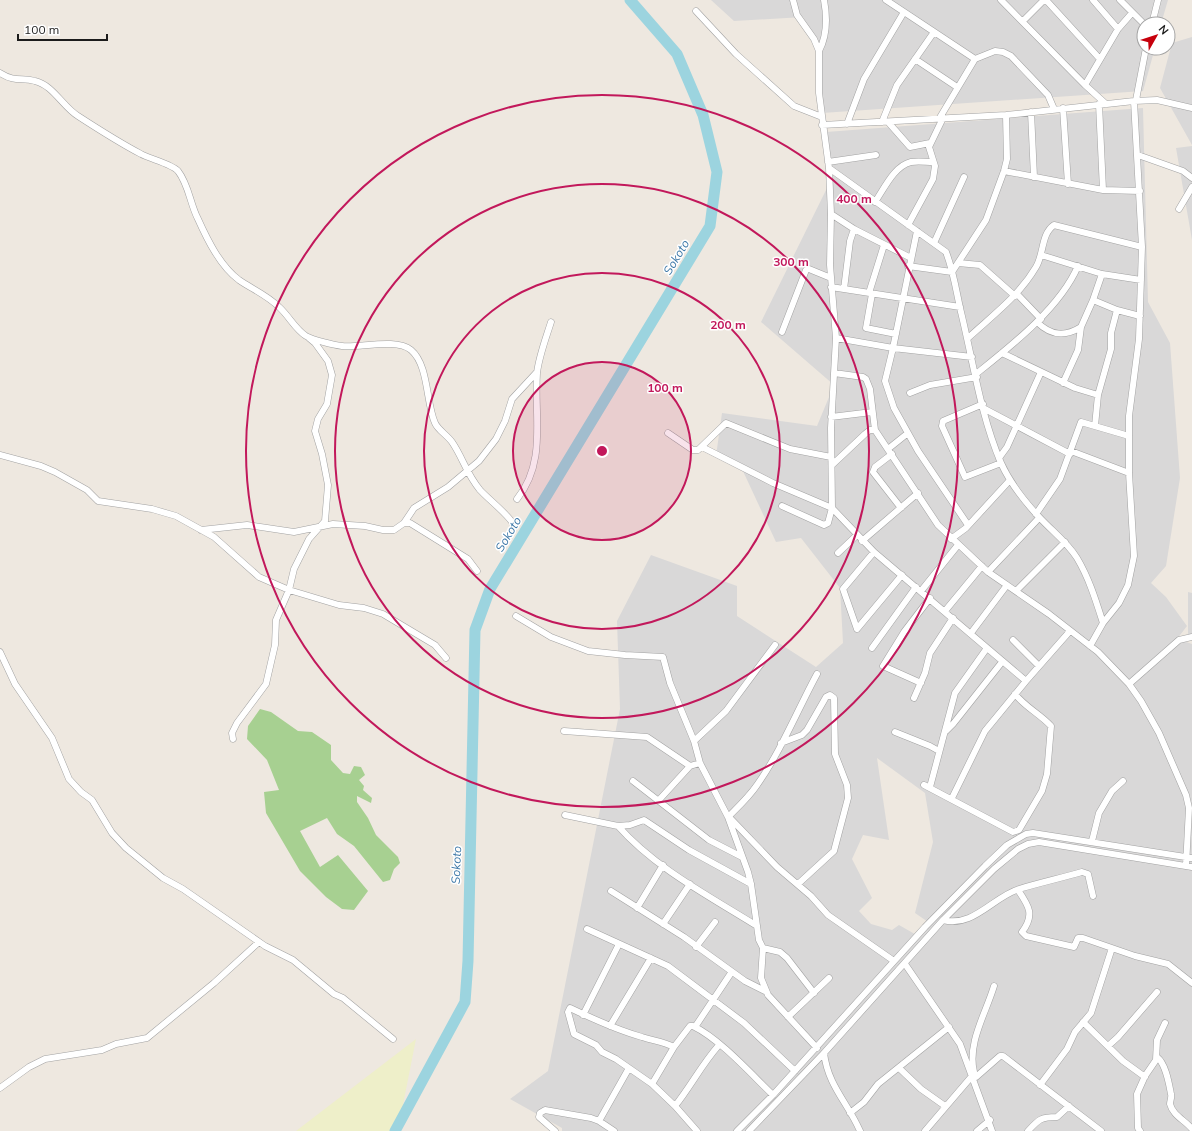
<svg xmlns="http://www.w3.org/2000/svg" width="1192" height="1131" font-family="Mulish,sans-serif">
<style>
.residential{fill:#d9d8d8;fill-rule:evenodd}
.farmland{fill:#eeefc9}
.forest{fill:#a7d091}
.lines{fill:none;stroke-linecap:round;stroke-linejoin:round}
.river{stroke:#9cd4df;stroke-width:11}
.minor-casing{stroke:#a2a2a2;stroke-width:7}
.minor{stroke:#fff;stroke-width:6}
.ring{fill:none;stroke:#c2185b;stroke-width:2}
.labels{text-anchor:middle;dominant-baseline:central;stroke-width:3;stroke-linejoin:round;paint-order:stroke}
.water-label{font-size:12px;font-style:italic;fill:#407aa9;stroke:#fff}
.centre{fill:#c2185b;stroke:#fff;stroke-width:2}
.ring-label{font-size:12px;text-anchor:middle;font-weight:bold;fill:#c2185b;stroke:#fff;stroke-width:3;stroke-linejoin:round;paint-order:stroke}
</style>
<rect width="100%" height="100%" fill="#eee8e0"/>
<path class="residential" d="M 711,0 L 1168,0 L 1161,24 L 1144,24 L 1144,48 L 1155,48 L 1143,91 L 822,113 L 820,50 L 803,17 L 734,21 Z
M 1192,37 L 1192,145 L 1160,88 L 1172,43 Z
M 1143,108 L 1148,302 L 1170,343 L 1180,478 L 1166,566 L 1151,583 L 1166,597 L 1187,626 L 1177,639 L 1192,644 L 1192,1131 L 562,1131 L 562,1128 L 510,1099 L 548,1071 L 620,709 L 617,621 L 651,555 L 737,586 L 737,616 L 816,667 L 843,643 L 840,588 L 801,538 L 776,542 L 742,469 L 716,456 L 722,413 L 817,426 L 834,385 L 761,322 L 828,186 L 826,132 ZM 877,758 L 925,793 L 933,842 L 915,913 L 931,924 L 920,937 L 899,925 L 892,930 L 871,924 L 859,911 L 872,898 L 852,859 L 863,835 L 889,840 Z
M 1192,146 L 1192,240 L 1176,148 Z
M 1188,592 L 1192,593 L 1192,639 L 1188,636 Z"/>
<path class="farmland" d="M 416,1039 L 403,1105 L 395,1131 L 296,1131 Z"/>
<path class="forest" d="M 260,709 L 271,712 L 298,731 L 312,732 L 331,745 L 331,760 L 343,773 L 350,774 L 354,766 L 361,767 L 365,775 L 359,780 L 364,786 L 363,790 L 372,798 L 371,803 L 357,796 L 357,802 L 368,818 L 376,835 L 398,857 L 400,863 L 394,869 L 390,880 L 383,882 L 354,846 L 337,834 L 327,818 L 300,831 L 320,867 L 338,855 L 368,891 L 354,910 L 342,909 L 326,897 L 300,871 L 266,813 L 264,792 L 279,790 L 267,760 L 247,739 L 248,726 Z"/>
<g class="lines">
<path class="river" d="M 395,1131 L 465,1002 L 468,961 L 475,630 L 490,589 L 710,226 L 717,172 L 703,115 L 677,54 L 630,0"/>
<g class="minor-casing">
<path id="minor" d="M 886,0 L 975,59
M 1001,0 L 1085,85 L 1106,104
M 1046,0 L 1099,58
M 1093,0 L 1118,29
M 1120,0 L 1144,24
M 696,11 L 736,54 L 794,106 L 822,117
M 1023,21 L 1044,0
M 1152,24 L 1158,0
M 819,51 C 827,36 827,16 824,0
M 915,59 L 957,87
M 0,73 C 16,83 21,77 35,81 C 53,85 63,107 78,116 C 98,129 120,143 141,154 C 150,159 172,164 178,171 C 189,185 190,204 198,219 C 207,239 220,266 239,280 C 252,289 267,295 279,307 C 289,316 295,329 306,336 C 313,340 334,345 342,346 C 360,348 396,338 411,350 C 429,365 426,404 435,423 C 438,430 447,435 452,442 C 463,458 466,473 480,490 C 487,498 510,516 513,524
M 1085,85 L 1118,29 L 1132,13
M 1136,100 L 1146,48
M 1099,104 L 1103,190
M 1063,108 L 1068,184
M 1031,112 L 1034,177
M 939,119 L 975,59 L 995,51 L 1003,52 L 1011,56 L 1048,95 L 1054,109
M 882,122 L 897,85 L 934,32
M 888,122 L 910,147 L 930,143
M 847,124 L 864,79 L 904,12
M 822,125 L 1006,115 L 1134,101 L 1157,100 L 1192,108
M 1138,155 L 1183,171 L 1192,178
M 828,162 L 876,155
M 829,168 L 946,252 C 953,270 956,289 960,308 C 973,360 980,414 1001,463 C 1010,483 1025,502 1040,518 C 1052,531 1067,542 1077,558 C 1089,578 1096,601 1103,623
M 1004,171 L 1103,190 L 1140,191
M 875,202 C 884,189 894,166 911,162 C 918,161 926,162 933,162
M 1179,209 L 1192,187
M 831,214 L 854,229 L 911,258
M 908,225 L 933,179 L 935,166 L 929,147 L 943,118
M 917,231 L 893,348 L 885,381 L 894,408 L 918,451 L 968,525
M 934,243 L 964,177
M 1041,255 L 1102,274 L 1141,280
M 958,263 L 980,265 L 1015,296
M 908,266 L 952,272
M 952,272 L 986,220 L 1004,171 L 1007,159 L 1006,115
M 831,287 L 960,307
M 844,289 L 850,241 L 854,229
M 869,293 L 884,245
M 872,294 L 866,328 L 896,334
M 1017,294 L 1041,319
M 1093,300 L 1117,310 L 1140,316
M 1037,322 C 1051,336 1065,337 1081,327
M 782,332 L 806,270 L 809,269 L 831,278
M 836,338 L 893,348 L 972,357
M 968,338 C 993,315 1019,296 1036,267 C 1044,254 1041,234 1054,225 L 1142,247
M 1002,353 L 1075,388 L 1098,395
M 834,373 L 863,377 L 866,379 L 870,389 L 875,430 L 938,525 L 988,572 L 1049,614 L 1098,652 L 1129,684 L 1141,701 L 1159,733 L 1186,795 L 1189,808 L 1186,866
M 976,374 C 1011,346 1060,308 1078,266
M 1063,383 L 1078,350 L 1081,327 L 1093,300 L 1102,274
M 910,393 L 930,385 L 977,377
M 983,404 L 943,421 L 942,426 L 965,477 L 1001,463
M 983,408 L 1070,454
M 831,417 L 872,412
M 1095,426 L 1098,395 L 1111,349 L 1111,333 L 1117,310
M 668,433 L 693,450 L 698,450 L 726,423 L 790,449 L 831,457
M 702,447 L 773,483 L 832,508 L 874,552 L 1026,681
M 888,449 L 908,433
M 1071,451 L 1129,473
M 892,454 L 875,467 L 873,472 L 901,508
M 0,455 L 41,466 L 55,472 L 87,490 L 98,501 L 152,509 L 176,516 L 214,537 L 259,577 L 289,590 L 339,605 L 364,608 L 383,614 L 435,645 L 446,658
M 999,458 L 1007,447 L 1041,372
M 832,465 L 865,434 L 870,430 L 875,430
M 517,499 C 547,462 534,416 537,373 C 539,356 546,338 551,322
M 782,506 L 824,525 L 828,523 L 832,508 L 831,428 L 836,338 L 830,265 L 831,214 L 829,168 L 819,93 L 819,51 L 814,39 L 797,15 L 793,0
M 1036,514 L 1060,479 L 1081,422 L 1129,436
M 404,523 L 414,508 L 448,487 L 479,461 L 496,439 L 505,421 L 512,399 L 537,372
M 201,530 L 247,525 L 294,532 L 333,524 L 365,526 L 383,530 L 394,530 L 404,523 L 410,523 L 468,559 L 477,571
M 951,539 L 966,528 L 1010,480
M 862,541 L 918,493
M 838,553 L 857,535
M 988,572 L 1039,518
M 921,591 L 958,545
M 1016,591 L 1065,542
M 945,611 L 982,566
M 516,616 L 551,637 L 588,651 L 625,655 L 663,657 L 670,683 L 694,741 L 700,763 L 728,817 L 748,872 L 751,884 L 759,940 L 763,948 L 761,978 L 768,995 L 817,1048
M 857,629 L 843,589 L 874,552
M 857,629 L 902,575
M 971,633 L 1007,585
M 1013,640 L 1039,666
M 1090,646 L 1103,623 L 1119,603 L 1128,585 L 1134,556 L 1129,473 L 1129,416 L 1139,339 L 1142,247 L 1134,101
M 872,648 L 916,587
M 0,652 L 15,684 L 52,738 L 69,779 L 81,792 L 92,800 L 112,833 L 126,848 L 163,878 L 183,889 L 265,946 L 293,960 L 334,994 L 343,998 L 393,1039
M 921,683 L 883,666 L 904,632 L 930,598
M 1129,684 L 1179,640 L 1192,637
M 914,698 L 925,673 L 930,653 L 953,618
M 564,731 L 647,737 L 690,766
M 946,731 L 953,724 L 1002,662
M 895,732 L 930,746 L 939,751
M 233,739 L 232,733 L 237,723 L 266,684 L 275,645 L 276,620 L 289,590 L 294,569 L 309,539 L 325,521 L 328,485 L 322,454 L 315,431 L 318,419 L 327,404 L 332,375 L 328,361 L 315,343 L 309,338
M 694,741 L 726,711 L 775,645
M 781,743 L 802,735 L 807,730 L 826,697 L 830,695 L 834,698 L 835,754 L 847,785 L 848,798 L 834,851 L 798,884
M 633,781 L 709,840 L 742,857
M 924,785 L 1013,832 L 1019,830 L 1042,791 L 1047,774 L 1051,726 C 1040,714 1025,707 1015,694
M 930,787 L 955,693 L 987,648
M 952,798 L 985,731 L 1026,681 L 1070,631
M 659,800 L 690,766 L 700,763
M 565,815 L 618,826 L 630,825 L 644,820 L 689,850 L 751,884
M 728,817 C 738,807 749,797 757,785 C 781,751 797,711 817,674
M 730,818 L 777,867 L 811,896 L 828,915 L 894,961
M 618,826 C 655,868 709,896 757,926
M 1092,841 L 1099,813 L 1112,791 L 1123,781
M 1018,890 C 1029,906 1035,915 1022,932 L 1026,936 L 1074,947 L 1078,938 L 1083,938 L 1135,956 L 1168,964 L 1192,983
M 611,891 L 684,937 L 745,981 L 765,991
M 637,908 L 663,865
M 943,920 C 973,928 993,897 1019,889 C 1039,883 1061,878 1082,872 L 1088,874 L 1093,896
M 663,924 L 690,884
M 587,929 L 668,966 L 744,1023 L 795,1071
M 696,947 L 715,922
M 763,948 L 780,952 L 787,958 L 814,993
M 905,964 L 960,1044 L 992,1131
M 583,1015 L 619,944
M 788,1017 L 829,978
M 1083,1022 L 1123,1061 L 1145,1077
M 610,1026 L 651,958
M 695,1027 L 731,973
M 1108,1046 L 1118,1037 L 1157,992
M 674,1047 C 662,1041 654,1041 642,1037 C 617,1030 593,1019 570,1008 L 568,1012 L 574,1034 L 596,1045 L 602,1052 L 616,1059 L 652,1084 L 675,1106 L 697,1131
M 824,1053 C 828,1086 848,1103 860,1131
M 1157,1057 C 1166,1064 1169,1084 1171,1094 C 1172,1097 1170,1101 1170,1104 C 1173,1116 1185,1120 1192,1129
M 899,1068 L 921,1089 L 945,1106
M 974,1072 C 967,1043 986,1013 994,986
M 652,1084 L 674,1047 L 690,1026 L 693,1026 C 720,1039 751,1074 773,1095
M 1040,1085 L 1067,1049 L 1075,1032 L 1091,1013 L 1111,951 L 1110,948
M 0,1088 L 29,1067 L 45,1059 L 102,1050 L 116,1044 L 147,1038 L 214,983 L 259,942
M 675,1106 C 691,1086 702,1064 719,1045
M 850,1113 L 864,1102 L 878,1084 L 949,1027
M 599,1121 L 629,1068
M 555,1131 L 539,1117 L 540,1113 L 545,1110 L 591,1118 L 599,1121 L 614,1131
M 737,1131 L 773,1095 L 925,927 L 985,866 L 1007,845 L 1026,834 L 1033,833 L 1192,858
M 749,1131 L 824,1053 L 943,920 L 994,869 L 1018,849 L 1028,844 L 1039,842 L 1192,867
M 925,1131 L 972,1076 L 976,1077 L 1000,1056 L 1003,1056 L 1101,1131
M 977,1131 L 990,1120
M 1028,1131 C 1039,1119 1041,1117 1057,1117 L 1069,1106
M 1140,1131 L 1138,1128 L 1137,1094 L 1145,1076 L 1156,1060 L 1157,1040 L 1165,1023"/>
</g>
<use href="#minor" class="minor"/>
</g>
<circle cx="602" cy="451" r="89" fill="#c2185b" fill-opacity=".12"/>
<g class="ring">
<circle cx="602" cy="451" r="89"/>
<circle cx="602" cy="451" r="178"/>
<circle cx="602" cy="451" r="267"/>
<circle cx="602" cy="451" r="356"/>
</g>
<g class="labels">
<g class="water-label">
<text transform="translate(676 257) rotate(-59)">Sokoto</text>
<text transform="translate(508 534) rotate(-59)">Sokoto</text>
<text transform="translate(456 865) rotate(-88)">Sokoto</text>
</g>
</g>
<circle cx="602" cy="451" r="6" class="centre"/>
<g class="ring-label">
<text x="854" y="203">400 m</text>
<text x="791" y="266">300 m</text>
<text x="728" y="329">200 m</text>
<text x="665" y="392">100 m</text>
</g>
<g transform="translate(1156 36) rotate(51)"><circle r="19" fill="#ffffff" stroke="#a4a4a4"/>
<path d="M0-3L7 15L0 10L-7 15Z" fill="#c7000c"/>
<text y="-6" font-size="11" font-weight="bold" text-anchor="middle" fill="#1b1b1b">N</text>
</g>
<path d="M18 34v6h89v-6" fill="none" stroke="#1b1b1b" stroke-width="2"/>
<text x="24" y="34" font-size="12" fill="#1b1b1b" stroke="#ffffff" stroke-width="3" paint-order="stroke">100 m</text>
</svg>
